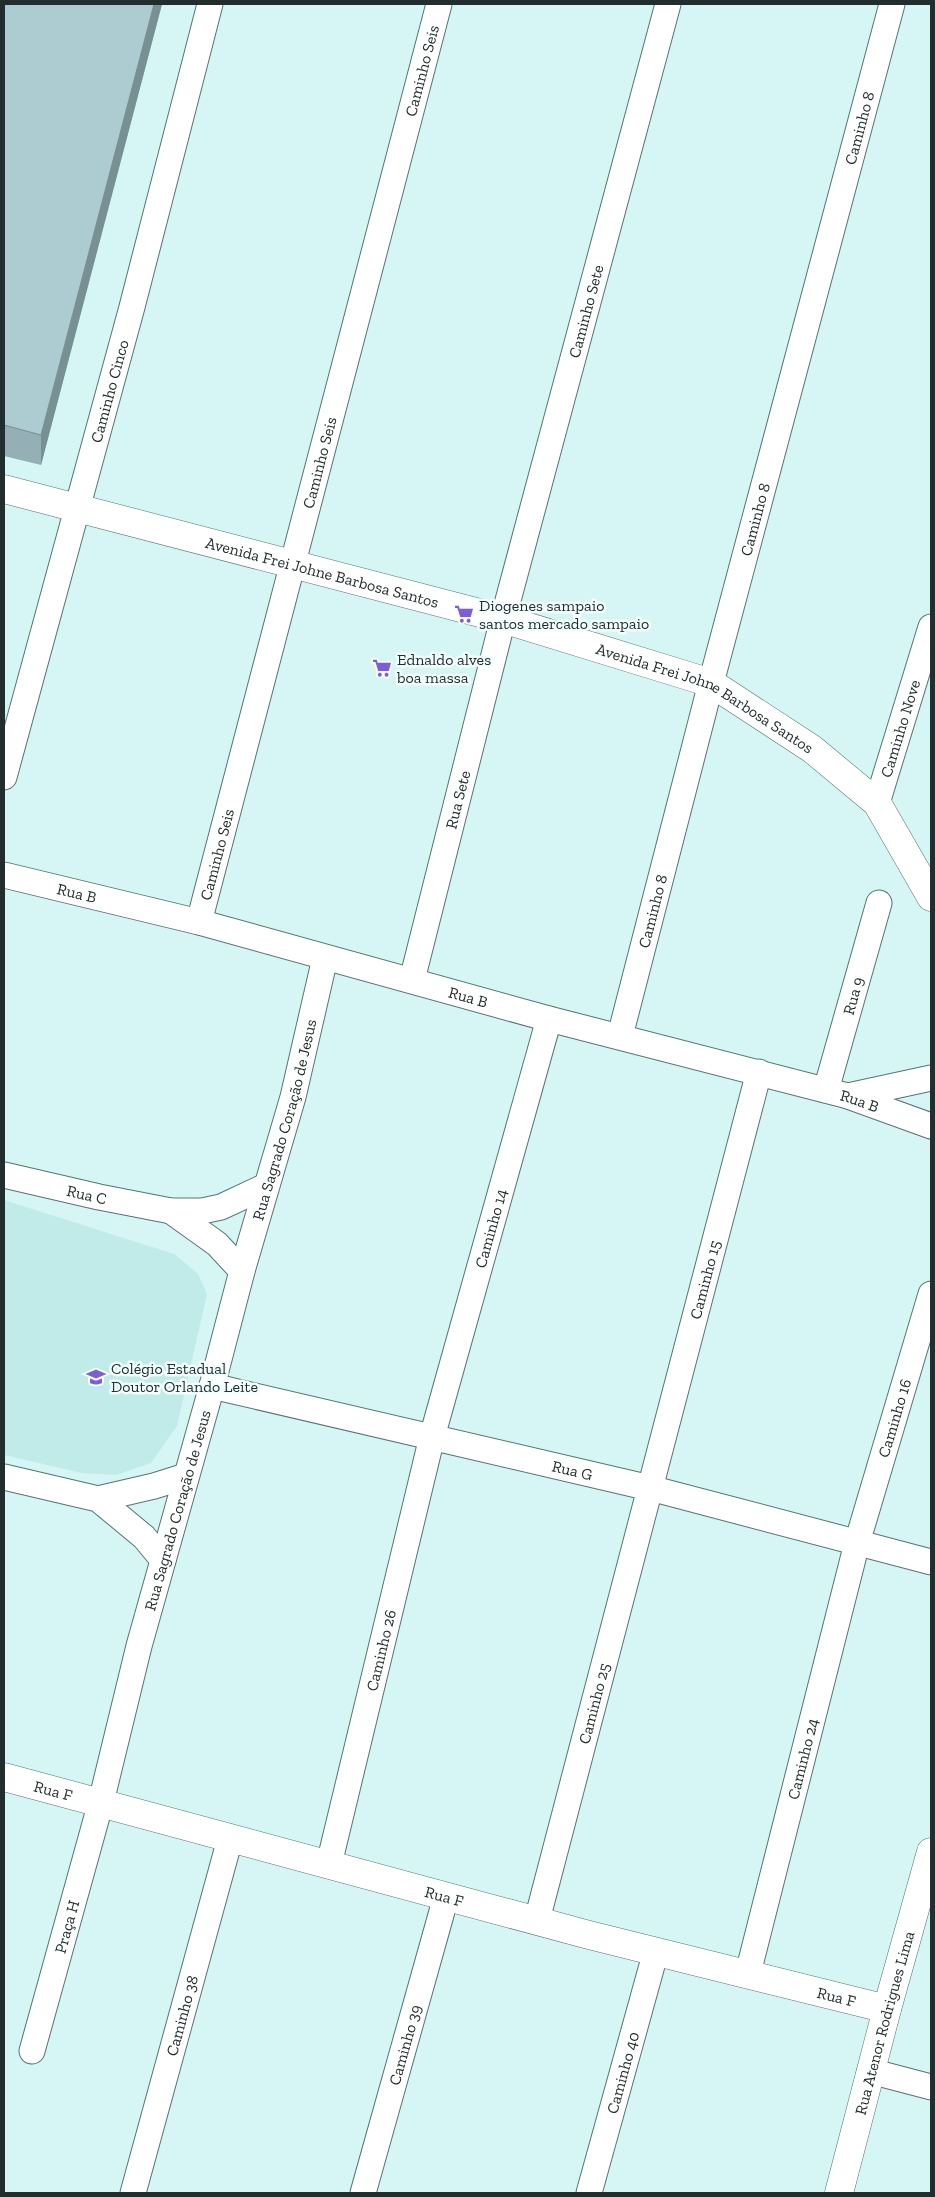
<svg xmlns="http://www.w3.org/2000/svg" width="935" height="2197" font-family="'Zilla Slab',serif">
<style>
.built{fill:#c1ebe9}
.lines{fill:none;stroke-linecap:round;stroke-linejoin:round}
.minor-casing{stroke:#567473;stroke-width:27}
.tertiary-casing{stroke:#567473;stroke-width:29}
.minor{stroke:#fff;stroke-width:25}
.tertiary{stroke:#fff;stroke-width:28}
.wall{fill:#94afb5}
.shaded-wall{fill:#788f93}
.building{fill:#acccd2;stroke:#788f93}
.labels{text-anchor:middle;dominant-baseline:central;stroke-width:5;stroke-linejoin:round;paint-order:stroke}
.street-label{font-size:16px;fill:#222e2e;stroke:#f2fffe}
.poi-label{font-size:16px;fill:#222e2e;stroke:#f2fffe;text-anchor:start}
</style>
<rect width="100%" height="100%" fill="#d5f6f4"/>
<path class="built" d="M 4,1200 L 174,1254 L 198,1274 L 207,1294 L 177,1426 L 151,1463 L 116,1475 L 82,1473 L 4,1455 Z"/>
<g class="lines">
<g class="minor-casing">
<g id="minor">
<path id="s1" d="M 4,777 L 132,307 L 210,4"/>
<path id="s2" d="M 877,803 L 931,627"/>
<path id="s3" d="M 4,875 L 199,922 L 549,1019 L 848,1096 L 931,1126"/>
<path id="s4" d="M 199,922 L 439,4"/>
<path id="s5" d="M 412,980 L 503,619 L 668,4"/>
<path id="s6" d="M 620,1036 L 711,683 L 892,4"/>
<path id="s7" d="M 826,1090 L 879,903"/>
<path d="M 848,1096 L 931,1078"/>
<path id="s8" d="M 4,1175 L 99,1197 L 171,1211 L 202,1211 L 221,1207 L 266,1186"/>
<path d="M 171,1211 L 217,1244 L 242,1271"/>
<path id="s9" d="M 212,1386 L 650,1488 L 931,1562"/>
<path d="M 4,1477 L 98,1499 L 144,1537 L 163,1560"/>
<path d="M 98,1499 L 154,1486 L 186,1476"/>
<path id="s10" d="M 329,1864 L 432,1437 L 549,1019"/>
<path id="s11" d="M 537,1920 L 759,1072"/>
<path id="s12" d="M 748,1973 L 857,1543 L 931,1294"/>
<path id="s13" d="M 32,2051 L 101,1802 L 139,1646 L 212,1386 L 242,1271 L 293,1097 L 325,958"/>
<path d="M 870,2071 L 931,2087"/>
<path id="s14" d="M 133,2193 L 230,1839"/>
<path id="s15" d="M 363,2193 L 446,1897"/>
<path id="s16" d="M 589,2193 L 656,1951"/>
</g>
</g>
<g class="tertiary-casing">
<g id="tertiary">
<path id="s17" d="M 4,489 L 503,619 L 711,683 L 812,749 L 877,803 L 931,897"/>
<path id="s18" d="M 4,1777 L 589,1935 L 887,2009"/>
<path id="s19" d="M 839,2193 L 887,2009 L 931,1852"/>
</g>
</g>
<use href="#minor" class="minor"/>
<use href="#tertiary" class="tertiary"/>
</g>
<path class="wall" d="M 4,4 L 162,4 L 41,465 L 4,456 Z"/>
<path class="shaded-wall" d="M 154,4 L 162,4 L 41,465 L 41,435 Z"/>
<path class="building" d="M 4,4 L 154,4 L 41,435 L 4,425 Z"/>
<defs>
<g id="supermarket-bare" transform="scale(1.5)"><path d="M-6-5.5h2.5l.6 2H6L4.5 2H-2.5L-4.4-4H-6ZM-1.5 3.2a1.3 1.3 0 1 0 .1 0ZM3 3.2a1.3 1.3 0 1 0 .1 0Z" fill="#805cd7" stroke="#f2fffe" stroke-width="2.5" paint-order="stroke"/></g>
<g id="school-bare" transform="scale(1.5)"><path d="M0-5L7-2L0 1L-7-2ZM-4 1L0 2.5L4 1V4Q0 6-4 4Z" fill="#805cd7" stroke="#f2fffe" stroke-width="2.5" paint-order="stroke"/></g>
</defs>
<g fill-rule="evenodd">
<use href="#supermarket-bare" x="464" y="614"/>
<use href="#supermarket-bare" x="382" y="668"/>
<use href="#school-bare" x="96" y="1377"/>
</g>
<g class="labels">
<g class="street-label">
<text stroke="none"><textPath href="#s4" startOffset="880">Caminho Seis</textPath></text>
<text stroke="none"><textPath href="#s6" startOffset="939">Caminho 8</textPath></text>
<text stroke="none"><textPath href="#s5" startOffset="691">Caminho Sete</textPath></text>
<text stroke="none"><textPath href="#s1" startOffset="400">Caminho Cinco</textPath></text>
<text stroke="none"><textPath href="#s4" startOffset="475">Caminho Seis</textPath></text>
<text stroke="none"><textPath href="#s6" startOffset="534">Caminho 8</textPath></text>
<text stroke="none"><textPath href="#s17" startOffset="329">Avenida Frei Johne Barbosa Santos</textPath></text>
<text stroke="none"><textPath href="#s17" startOffset="734">Avenida Frei Johne Barbosa Santos</textPath></text>
<text stroke="none"><textPath href="#s2" startOffset="78">Caminho Nove</textPath></text>
<text stroke="none"><textPath href="#s5" startOffset="186">Rua Sete</textPath></text>
<text stroke="none"><textPath href="#s4" startOffset="70">Caminho Seis</textPath></text>
<text stroke="none"><textPath href="#s3" startOffset="75">Rua B</textPath></text>
<text stroke="none"><textPath href="#s6" startOffset="129">Caminho 8</textPath></text>
<text stroke="none"><textPath href="#s3" startOffset="480">Rua B</textPath></text>
<text stroke="none"><textPath href="#s7" startOffset="98">Rua 9</textPath></text>
<text stroke="none"><textPath href="#s3" startOffset="885">Rua B</textPath></text>
<text stroke="none"><textPath href="#s13" startOffset="965">Rua Sagrado Coração de Jesus</textPath></text>
<text stroke="none"><textPath href="#s8" startOffset="85">Rua C</textPath></text>
<text stroke="none"><textPath href="#s10" startOffset="656">Caminho 14</textPath></text>
<text stroke="none"><textPath href="#s11" startOffset="662">Caminho 15</textPath></text>
<text stroke="none"><textPath href="#s12" startOffset="574">Caminho 16</textPath></text>
<text stroke="none"><textPath href="#s9" startOffset="370">Rua G</textPath></text>
<text stroke="none"><textPath href="#s13" startOffset="560">Rua Sagrado Coração de Jesus</textPath></text>
<text stroke="none"><textPath href="#s10" startOffset="220">Caminho 26</textPath></text>
<text stroke="none"><textPath href="#s11" startOffset="224">Caminho 25</textPath></text>
<text stroke="none"><textPath href="#s12" startOffset="221">Caminho 24</textPath></text>
<text stroke="none"><textPath href="#s18" startOffset="51">Rua F</textPath></text>
<text stroke="none"><textPath href="#s18" startOffset="456">Rua F</textPath></text>
<text stroke="none"><textPath href="#s13" startOffset="129">Praça H</textPath></text>
<text stroke="none"><textPath href="#s18" startOffset="861">Rua F</textPath></text>
<text stroke="none"><textPath href="#s14" startOffset="184">Caminho 38</textPath></text>
<text stroke="none"><textPath href="#s19" startOffset="176">Rua Atenor Rodrigues Lima</textPath></text>
<text stroke="none"><textPath href="#s15" startOffset="154">Caminho 39</textPath></text>
<text stroke="none"><textPath href="#s16" startOffset="125">Caminho 40</textPath></text>
</g>
<g class="poi-label">
<text x="479" y="605">Diogenes sampaio<tspan x="479" dy="18">santos mercado sampaio</tspan></text>
<text x="397" y="659">Ednaldo alves<tspan x="397" dy="18">boa massa</tspan></text>
<text x="111" y="1368">Colégio Estadual<tspan x="111" dy="18">Doutor Orlando Leite</tspan></text>
</g>
</g>
<rect width="935" height="2197" fill="none" stroke="#222e2e" stroke-width="10"/>
</svg>
